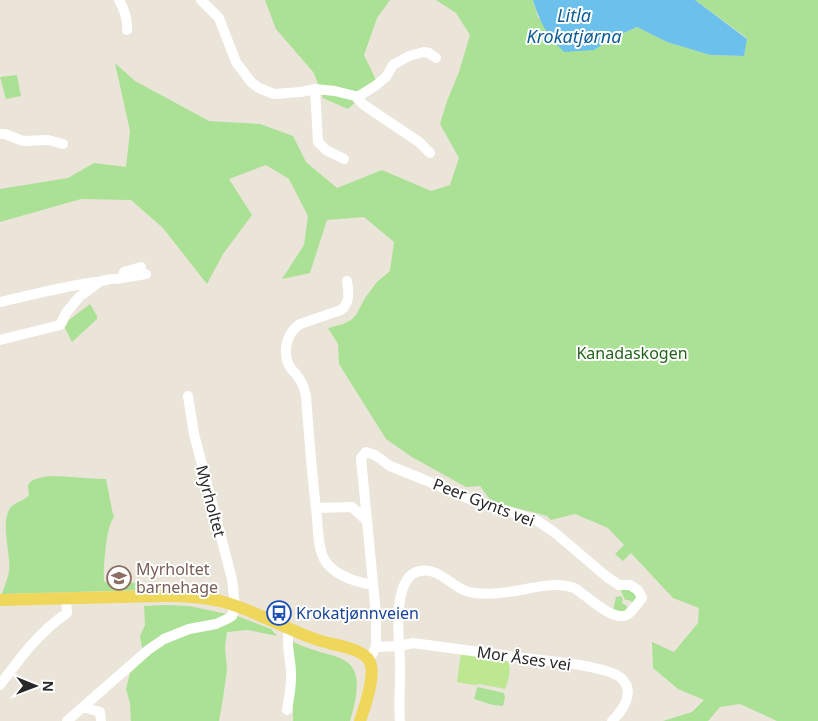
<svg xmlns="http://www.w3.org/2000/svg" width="818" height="721" font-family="'Noto Sans',sans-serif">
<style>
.green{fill:#aae195}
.pitch{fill:#bde891}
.water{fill:#6cc1ec}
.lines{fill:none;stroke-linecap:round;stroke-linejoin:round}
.minor{stroke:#fff;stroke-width:10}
.major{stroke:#eed75a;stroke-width:12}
.labels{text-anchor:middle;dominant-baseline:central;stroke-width:4;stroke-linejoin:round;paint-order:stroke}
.park-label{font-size:16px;fill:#24631a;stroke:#fff}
.street-label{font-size:16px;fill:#282828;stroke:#fff}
.education-label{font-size:16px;fill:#785e54;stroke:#fff;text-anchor:start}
.transit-label{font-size:16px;fill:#164399;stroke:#fff;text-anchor:start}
.water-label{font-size:18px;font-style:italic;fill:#0e5d95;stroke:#fff}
</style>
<rect width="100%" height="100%" fill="#eae4d9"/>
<path class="green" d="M 265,0 L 390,0 L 377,18 L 364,55 L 377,82 L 348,109 L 323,98 L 314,73 L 276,29 Z
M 436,0 L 533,0 L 538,18 L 594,50 L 615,37 L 637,27 L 667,42 L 710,55 L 743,56 L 747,38 L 695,0 L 818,0 L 818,721 L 777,721 L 740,704 L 720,707 L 708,721 L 663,721 L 692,712 L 704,700 L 678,689 L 653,668 L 652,642 L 674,652 L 698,623 L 699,608 L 673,598 L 631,553 L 623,561 L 615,554 L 624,545 L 608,528 L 575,514 L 551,520 L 547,516 L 540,514 L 492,502 L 480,486 L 466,487 L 412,457 L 386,439 L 339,364 L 338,344 L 328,328 L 343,324 L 351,320 L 356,315 L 365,298 L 377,282 L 390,271 L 394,242 L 364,217 L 327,220 L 310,273 L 282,279 L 304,245 L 308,216 L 289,179 L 266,165 L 229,179 L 252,215 L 223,254 L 207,284 L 163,228 L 131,200 L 81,199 L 0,222 L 0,189 L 68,178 L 94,163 L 126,167 L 130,131 L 115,63 L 135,81 L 209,121 L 260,124 L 293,136 L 306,162 L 337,188 L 382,170 L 431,191 L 450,185 L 459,158 L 440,124 L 447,101 L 459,72 L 470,35 L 456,13 Z
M 17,75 L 21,96 L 6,99 L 0,77 Z
M 90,304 L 97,316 L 97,319 L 72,342 L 65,328 L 69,320 Z
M 51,476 C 69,476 87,479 106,479 L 112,510 L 114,517 C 106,526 103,569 104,582 L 143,583 L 146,585 L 146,590 L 2,594 C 4,587 8,578 9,571 C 11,551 0,525 10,508 C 15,502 24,501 29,495 C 29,493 28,488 28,486 C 30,478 44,477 51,476 Z
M 622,588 L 626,588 L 638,596 L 634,603 L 629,600 L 625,600 L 621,591 Z
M 621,596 L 623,599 L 622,603 L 627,606 L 627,609 L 625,611 L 613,611 L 616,597 Z
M 165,605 L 189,606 L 237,616 L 271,629 L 277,636 L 248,630 L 227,632 L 225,647 L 227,670 L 223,698 L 219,721 L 131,721 L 130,703 L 126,689 L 130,673 L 144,659 L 140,636 L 145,625 L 144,606 Z
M 291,641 C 299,645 308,648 317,651 C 328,655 344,656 352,667 C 362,681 354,707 350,721 L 293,721 L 293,691 Z
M 478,687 L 504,693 L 505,697 L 503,706 L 493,705 L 474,699 L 477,688 Z"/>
<path class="pitch" d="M 461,652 L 507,659 C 512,667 509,680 505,689 L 480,684 L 475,685 L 457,682 Z"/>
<path class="water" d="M 533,0 L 695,0 L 747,39 L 744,56 L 710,55 L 667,42 L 637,27 L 615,37 L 594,50 L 564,52 C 547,35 540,23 533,0 Z"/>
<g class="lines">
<path class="minor" d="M 119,0 C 124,9 128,19 127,30
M 201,0 L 219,18 L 236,62 L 251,82 L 259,88 L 274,94 L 301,92 L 315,89 L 335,91 L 355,96 L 359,96 L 375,86 L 386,77 L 393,65 L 409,56 L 424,52 L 429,53 L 436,58
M 315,89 L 318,142 L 326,150 L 344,159
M 355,96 L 364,105 L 419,142 L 430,153
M 0,134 L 5,134 L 23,141 L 48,140 L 63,144
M 124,272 L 141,267
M 347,281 C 349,292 350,303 341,310 L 300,324 C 286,333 282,353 290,367 C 292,371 296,373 298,377 C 303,382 304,389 306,396 C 309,436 312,477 317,517 C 318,531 318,547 324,559 C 333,575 356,582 373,585
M 0,302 C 32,295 64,286 96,282 C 103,282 109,278 116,279 L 146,274
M 0,340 L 60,325 L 66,313 L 79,297 L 98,283
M 316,508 L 352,507 L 366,520
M 376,647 L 399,646 L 413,643 C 450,648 487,653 524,658 C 543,660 609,666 621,678 C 636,692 623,710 612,721
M 369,660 L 376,647 L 376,614 L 361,458 L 366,452 L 375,455 L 390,466 L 425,480 L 466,498 L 536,520 L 554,532 L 607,577 L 619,585 L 630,585 L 638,590 L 642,598 C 638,603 632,612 627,615 C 614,621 594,602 584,595 C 580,592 576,588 571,587 C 553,582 533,588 515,591 C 502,593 488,595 474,593 C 453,591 442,567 420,571 C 391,576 399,640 400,661 C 401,681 398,701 400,721
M 0,685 C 20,658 39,632 67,613 L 66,598
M 83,707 L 100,712 L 101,721
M 287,710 C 289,699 291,688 291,678 C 292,660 285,648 289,630
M 67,721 L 148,650 L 164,639 L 189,629 L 216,624 L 227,619 L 232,616 L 235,606 L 232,579 L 194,434 L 188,396"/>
<path class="major" d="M 0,600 C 39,599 79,598 118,597 C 152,596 186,594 220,601 C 253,609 283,628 315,639 C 330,645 363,647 370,662 C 376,676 365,706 360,721"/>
</g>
<defs>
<g id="school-ring" transform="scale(1.25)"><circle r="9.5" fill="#fff" stroke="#8d6e63" stroke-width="1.5"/><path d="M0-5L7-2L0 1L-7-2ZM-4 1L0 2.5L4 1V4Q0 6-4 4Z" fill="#8d6e63"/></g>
<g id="bus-ring" transform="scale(1.25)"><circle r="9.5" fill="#fff" stroke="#1a4fb4" stroke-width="1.5"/><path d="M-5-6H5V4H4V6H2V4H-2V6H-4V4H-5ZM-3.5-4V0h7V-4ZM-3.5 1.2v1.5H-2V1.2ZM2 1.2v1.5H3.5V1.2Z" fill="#1a4fb4"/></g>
</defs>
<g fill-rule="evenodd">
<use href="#school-ring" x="119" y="578"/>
<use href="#bus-ring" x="279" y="613"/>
</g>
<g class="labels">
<g class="park-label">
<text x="632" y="353">Kanadaskogen</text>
</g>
<g class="street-label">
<text transform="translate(211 501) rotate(75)">Myrholtet</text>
<text transform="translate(484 502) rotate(21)">Peer Gynts vei</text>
<text transform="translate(524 658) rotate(8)">Mor Åses vei</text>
</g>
<g class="education-label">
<text x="136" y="569">Myrholtet<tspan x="136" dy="18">barnehage</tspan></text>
</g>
<g class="transit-label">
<text x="296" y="613">Krokatjønnveien</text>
</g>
<g class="water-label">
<text x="574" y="15">Litla<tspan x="574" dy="21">Krokatjørna</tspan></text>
</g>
</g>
<g transform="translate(35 686) rotate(91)" stroke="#ffffff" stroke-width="4" paint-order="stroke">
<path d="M0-4L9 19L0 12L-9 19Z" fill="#282828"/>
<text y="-8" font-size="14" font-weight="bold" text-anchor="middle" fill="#282828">N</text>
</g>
</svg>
